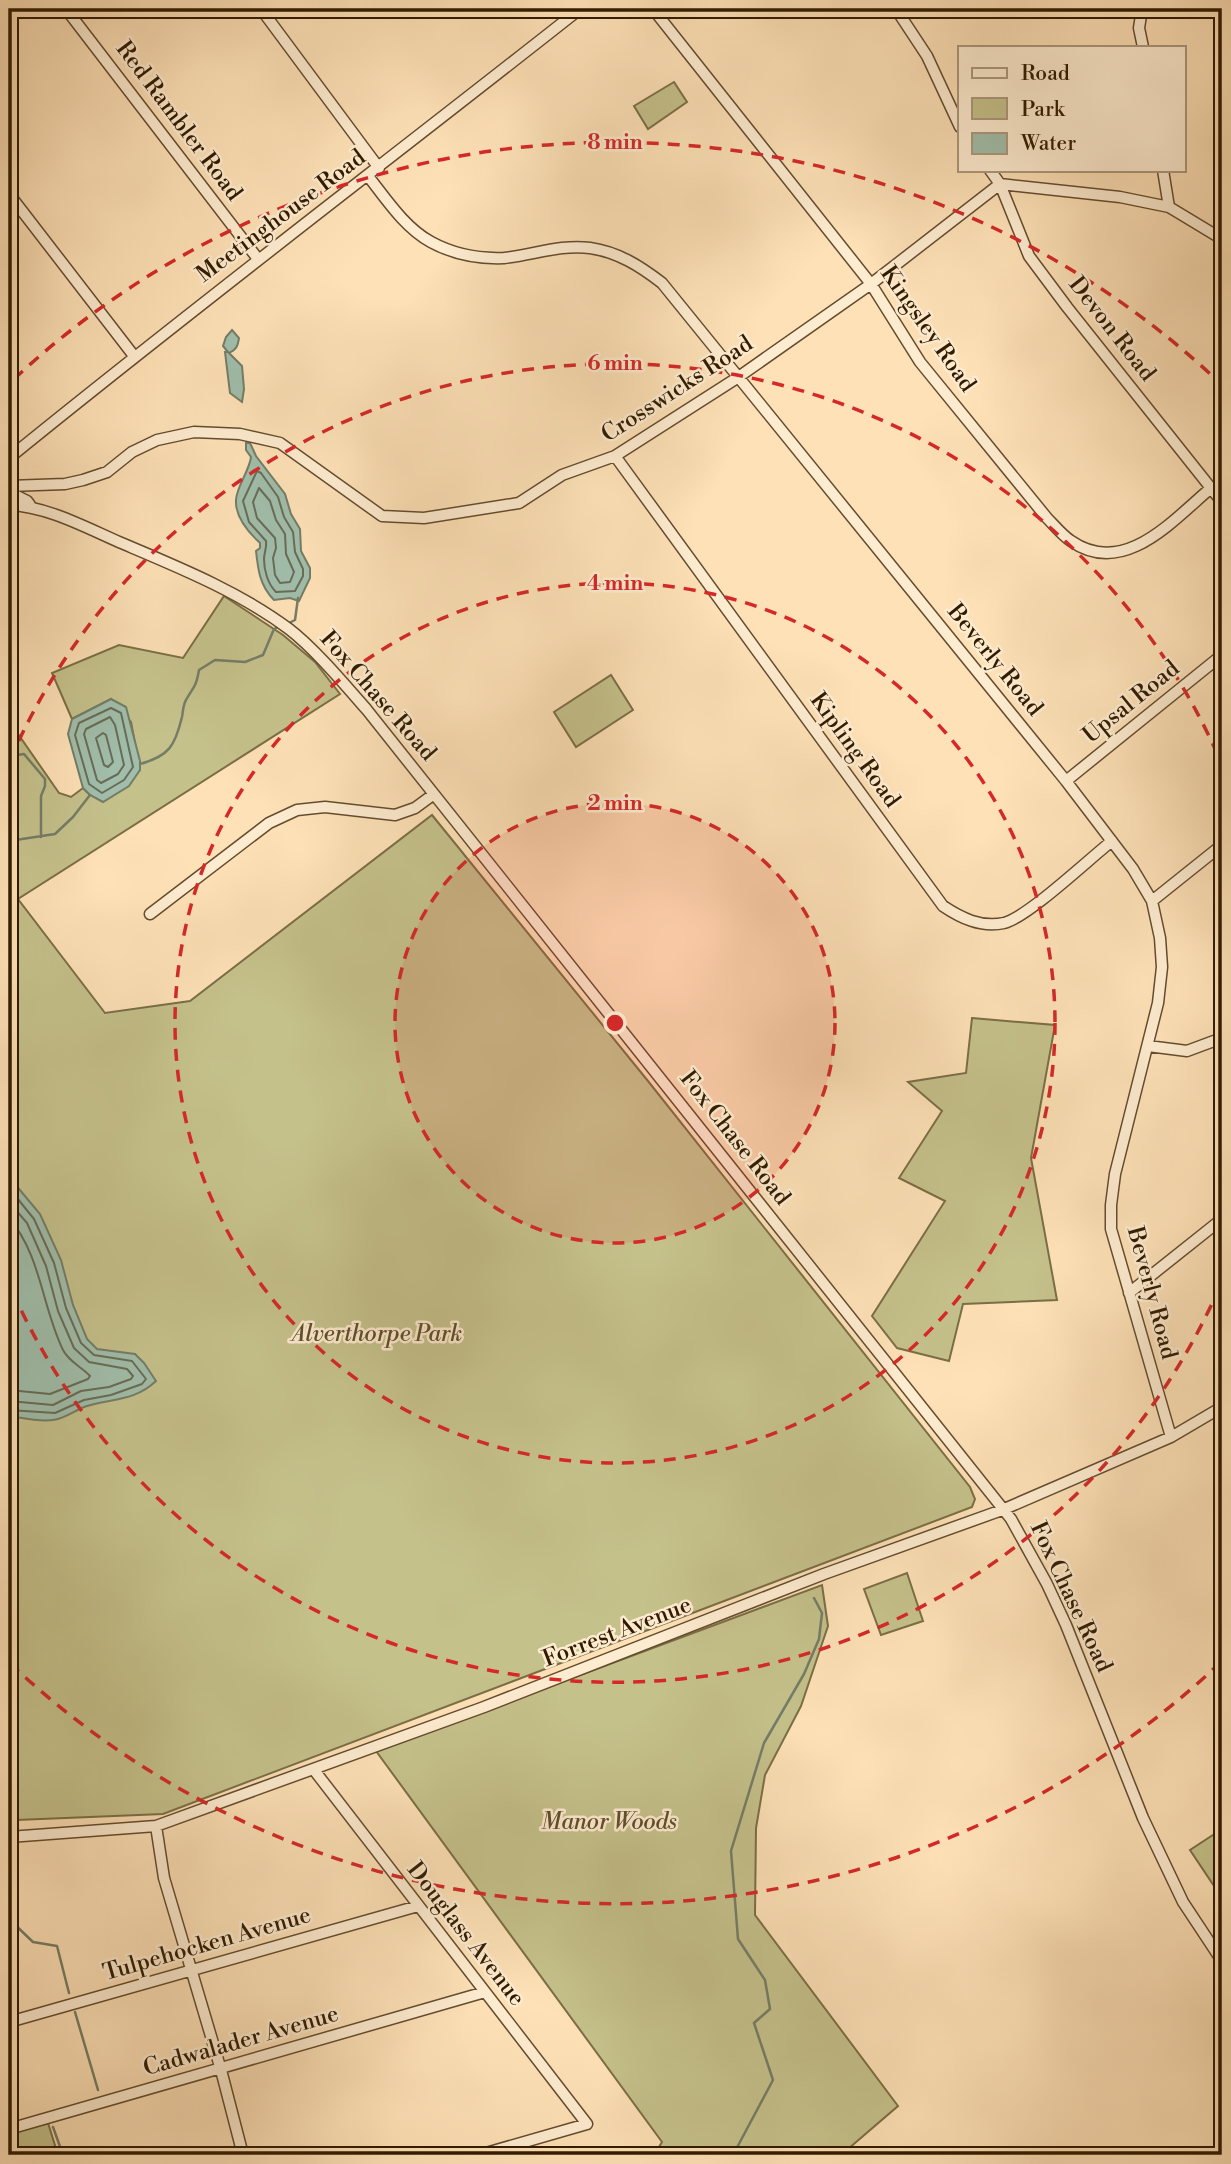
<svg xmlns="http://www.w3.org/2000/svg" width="1231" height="2164" font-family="'Libre Bodoni',serif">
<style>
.green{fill:#c5c18b;stroke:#7b6e46;stroke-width:2}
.water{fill:#a0beab;stroke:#747d67;stroke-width:2}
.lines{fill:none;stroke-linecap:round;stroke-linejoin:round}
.shore{stroke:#686c56;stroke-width:2}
.stream{stroke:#747d67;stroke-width:2.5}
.minor-casing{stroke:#644c2e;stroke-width:13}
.minor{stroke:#feecd0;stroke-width:10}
.ring{fill:none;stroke:#d62828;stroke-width:3.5;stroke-dasharray:12 9}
.labels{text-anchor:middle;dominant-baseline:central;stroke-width:5;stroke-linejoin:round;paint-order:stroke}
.street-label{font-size:23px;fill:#311b00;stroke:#feecd0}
.park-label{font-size:23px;font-style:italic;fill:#5d4d2a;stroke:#feecd0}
.centre{fill:#d62828;stroke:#feecd0;stroke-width:3.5}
.ring-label{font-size:21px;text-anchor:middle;font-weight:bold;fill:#d62828;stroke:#feecd0;stroke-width:5;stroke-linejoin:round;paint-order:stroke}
</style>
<rect width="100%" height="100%" fill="#fee1b7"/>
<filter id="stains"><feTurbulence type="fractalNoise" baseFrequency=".00286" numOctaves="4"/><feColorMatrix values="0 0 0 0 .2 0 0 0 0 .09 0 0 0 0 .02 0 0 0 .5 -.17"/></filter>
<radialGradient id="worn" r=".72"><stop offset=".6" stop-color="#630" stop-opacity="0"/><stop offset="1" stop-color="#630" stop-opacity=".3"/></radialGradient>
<path class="green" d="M 674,82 L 687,102 L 648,129 L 634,106 Z
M 224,596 L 283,635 L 315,662 L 340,694 L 18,899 L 105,1013 L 190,1001 L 432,815 L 648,1081 L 970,1487 L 975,1499 L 972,1507 L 163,1814 L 17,1820 L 9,1746 L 9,721 L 59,793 L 71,797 L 83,788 L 90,795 L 140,770 L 131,722 L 111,699 L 72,719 L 52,673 L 119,645 L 183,658 Z
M 611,675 L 633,710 L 576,747 L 554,712 Z
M 972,1018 L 1055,1025 L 1031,1158 L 1057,1300 L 963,1304 L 949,1361 L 897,1348 L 872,1316 L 945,1201 L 899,1178 L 942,1111 L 908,1082 L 966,1073 Z
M 907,1573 L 923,1621 L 881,1635 L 864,1589 Z
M 822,1585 L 828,1626 L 801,1706 L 765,1775 L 756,1828 L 755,1915 L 898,2106 L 841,2155 L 654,2155 L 662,2142 L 376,1751 Z
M 1222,1829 L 1222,1898 L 1190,1850 Z
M 48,2123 L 58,2155 L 9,2155 L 9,2134 Z"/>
<path class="water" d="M 232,330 L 239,338 C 238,346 236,350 229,353 L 242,366 L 244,389 L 242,402 L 230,393 L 225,352 L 228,352 L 223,346 L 226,337 Z
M 246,443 L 250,443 L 256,456 L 285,494 L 291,514 L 300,529 L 301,551 L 310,568 L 310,578 L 299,601 L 290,598 L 274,600 C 260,586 258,570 256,551 L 260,548 L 260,543 C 248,532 235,517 236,500 C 237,485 249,472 251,457 L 246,450 Z
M 111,699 L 126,707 L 140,761 L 140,770 L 129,786 L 103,802 L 90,795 L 83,788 L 68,734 L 72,719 Z
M 9,1177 L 40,1214 L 61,1260 L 73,1305 L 87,1339 L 97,1349 L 135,1354 L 144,1363 L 156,1381 C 134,1402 110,1398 84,1407 C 74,1411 64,1419 53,1420 C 39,1422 23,1418 9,1416 Z"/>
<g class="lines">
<path class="shore" d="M 257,471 L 261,473 L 278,497 L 284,517 L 293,532 L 295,552 L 303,569 L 303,576 L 295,591 L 276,592 C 268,584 264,571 264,559 C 264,553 267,548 266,541 L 249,522 L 243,501 Z
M 259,488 L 270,501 L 276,520 L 285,534 L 286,554 L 294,572 L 290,582 L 280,583 L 275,575 L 273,558 L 276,548 L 275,538 L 257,518 L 253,502 Z
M 111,708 L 121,713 L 133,767 L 124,780 L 102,793 L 89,784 L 75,735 L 79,723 Z
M 110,717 L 115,725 L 124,765 L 118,774 L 101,783 L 97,780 L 84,734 L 86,729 Z
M 103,733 L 106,735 L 113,762 L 108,767 L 104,765 L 96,738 Z
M 9,1188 L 34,1219 L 54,1263 L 66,1308 L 81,1343 L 94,1355 L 132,1361 L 146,1379 L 142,1384 L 111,1395 L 84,1400 L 55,1413 L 9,1410
M 9,1202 L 27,1223 L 46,1266 L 58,1311 L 74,1348 L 89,1362 L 127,1369 L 133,1376 L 131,1379 L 109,1387 L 81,1391 L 53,1405 L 9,1401
M 9,1218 C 41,1255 42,1307 63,1350 C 69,1362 82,1367 90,1376 L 88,1379 L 50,1394 L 9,1390"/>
<path class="stream" d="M 287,624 L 295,620 L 298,598
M 9,747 L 17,755 L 24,754 L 45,779 L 45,786 L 41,796 L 41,837
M 140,764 C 169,756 175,746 182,717 C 183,712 183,705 186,700 C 193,687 196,688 199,670 L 215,660 L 245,662 L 263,655 L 274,629 L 280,626
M 9,841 L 55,834 L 73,817 L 90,795
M 9,1781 L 11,1803 L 9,1811
M 9,1919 L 33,1942 L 57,1946 L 69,1993
M 75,2012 L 98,2090
M 53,2127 L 63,2155
M 733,2155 L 773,2080 L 754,2023 L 770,2009 L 765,1980 L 738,1939 L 731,1851 L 764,1743 L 804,1674 L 819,1639 L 822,1613 L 814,1598"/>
<g class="minor-casing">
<path id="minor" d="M 66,9 L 258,259
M 261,9 L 379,168
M 653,9 L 871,284 L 920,362 L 1047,518 C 1055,526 1062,535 1071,541 C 1124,578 1173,520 1211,488
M 896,9 L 927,56 L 960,127
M 1142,9 L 1139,28 L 1143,47
M 990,170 L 1000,184 L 1029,256 L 1067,307 L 1222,502
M 1163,170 L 1169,207
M 368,176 C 386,199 405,228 431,242 C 453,254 479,259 504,258 C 533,255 561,244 590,248 C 618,252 640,266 662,283 L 1066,781 L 1133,869 L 1152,901 L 1160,938 L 1162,967 L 1158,1003 L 1115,1174 L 1111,1205 L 1111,1229 L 1171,1437
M 9,194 L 134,356
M 615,456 L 943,906 C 961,918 981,928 1004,923 C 1028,917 1089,859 1112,841
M 9,458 C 197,305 390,159 580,9
M 9,486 L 65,484 L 83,480 L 107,472 L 132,452 L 157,440 L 194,432 L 240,434 L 280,443 L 382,516 L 424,518 L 519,503 L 562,475 L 615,456 L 737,378 L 871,284 L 1000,184 L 1120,197 L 1169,207 L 1222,239
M 9,492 L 27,501 L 30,505
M 9,505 C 46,506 85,527 119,542 C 178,567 238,591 289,629 C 314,648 346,686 367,710 L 1011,1519 L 1047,1584 L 1066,1625 L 1143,1818 L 1183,1902 L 1222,1961
M 1066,781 L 1222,655
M 1152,901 L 1222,845
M 150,914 L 269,823 L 297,810 L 325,807 L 395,815 L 415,808 L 434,794
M 1148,1046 L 1187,1051 L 1222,1038
M 1129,1293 L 1222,1219
M 314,1770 L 587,2124 L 479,2155
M 156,1826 L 164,1878 L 221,2070 L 243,2155
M 9,1837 L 156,1826 L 484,1707 L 824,1574 L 1002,1510 L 1171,1437 L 1222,1407
M 9,2022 L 418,1906
M 9,2129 L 485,1992"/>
</g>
<use href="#minor" class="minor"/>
</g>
<circle cx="615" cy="1023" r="220" fill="#d62828" fill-opacity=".12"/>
<g class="ring">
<circle cx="615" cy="1023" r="220"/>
<circle cx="615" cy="1023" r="440"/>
<path d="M1220 1286A660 660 0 0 1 10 1286M10 760A660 660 0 0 1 1220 760"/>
<path d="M1221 1662A881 881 0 0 1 14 1667M14 379A881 881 0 0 1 1221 384"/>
</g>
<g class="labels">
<g class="street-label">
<text transform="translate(179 121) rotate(53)">Red Rambler Road</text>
<text transform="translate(281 216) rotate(-37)">Meetinghouse Road</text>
<text transform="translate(928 329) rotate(55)">Kingsley Road</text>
<text transform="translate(1112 329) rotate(52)">Devon Road</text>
<text transform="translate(677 389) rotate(-33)">Crosswicks Road</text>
<text transform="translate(995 660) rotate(51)">Beverly Road</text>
<text transform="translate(378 696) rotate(49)">Fox Chase Road</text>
<text transform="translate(1131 702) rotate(-39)">Upsal Road</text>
<text transform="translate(855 750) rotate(54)">Kipling Road</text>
<text transform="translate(735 1138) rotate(52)">Fox Chase Road</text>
<text transform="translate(1152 1293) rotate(75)">Beverly Road</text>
<text transform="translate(1071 1597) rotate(65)">Fox Chase Road</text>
<text transform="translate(617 1632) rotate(-21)">Forrest Avenue</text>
<text transform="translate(466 1934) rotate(52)">Douglass Avenue</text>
<text transform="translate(207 1944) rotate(-16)">Tulpehocken Avenue</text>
<text transform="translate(241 2041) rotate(-16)">Cadwalader Avenue</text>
</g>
<g class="park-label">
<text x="377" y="1334">Alverthorpe Park</text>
<text x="609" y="1822">Manor Woods</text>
</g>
</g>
<circle cx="615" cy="1023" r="10" class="centre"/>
<g class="ring-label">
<text x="615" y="149">8 min</text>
<text x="615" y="370">6 min</text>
<text x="615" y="590">4 min</text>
<text x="615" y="810">2 min</text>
</g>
<rect width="1231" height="2164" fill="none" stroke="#fee1b7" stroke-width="35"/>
<rect x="10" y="10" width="1210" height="2143" fill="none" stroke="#311b00" stroke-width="3.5"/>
<rect x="18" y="18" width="1196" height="2129" fill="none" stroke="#311b00" stroke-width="2"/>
<rect x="958" y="46" width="228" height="126" fill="#feecd0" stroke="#ac987d" stroke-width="2"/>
<rect x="972" y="68" width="35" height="10" fill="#feecd0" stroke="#ac987d" stroke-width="2"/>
<text x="1021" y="80" font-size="21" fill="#311b00">Road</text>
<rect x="972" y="98" width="35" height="21" fill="#c5c18b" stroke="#ac987d" stroke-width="2"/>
<text x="1021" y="116" font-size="21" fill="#311b00">Park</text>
<rect x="972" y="133" width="35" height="21" fill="#a0beab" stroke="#ac987d" stroke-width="2"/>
<text x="1021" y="150" font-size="21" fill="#311b00">Water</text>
<rect width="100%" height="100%" filter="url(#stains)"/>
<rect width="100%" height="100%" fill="url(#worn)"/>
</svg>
